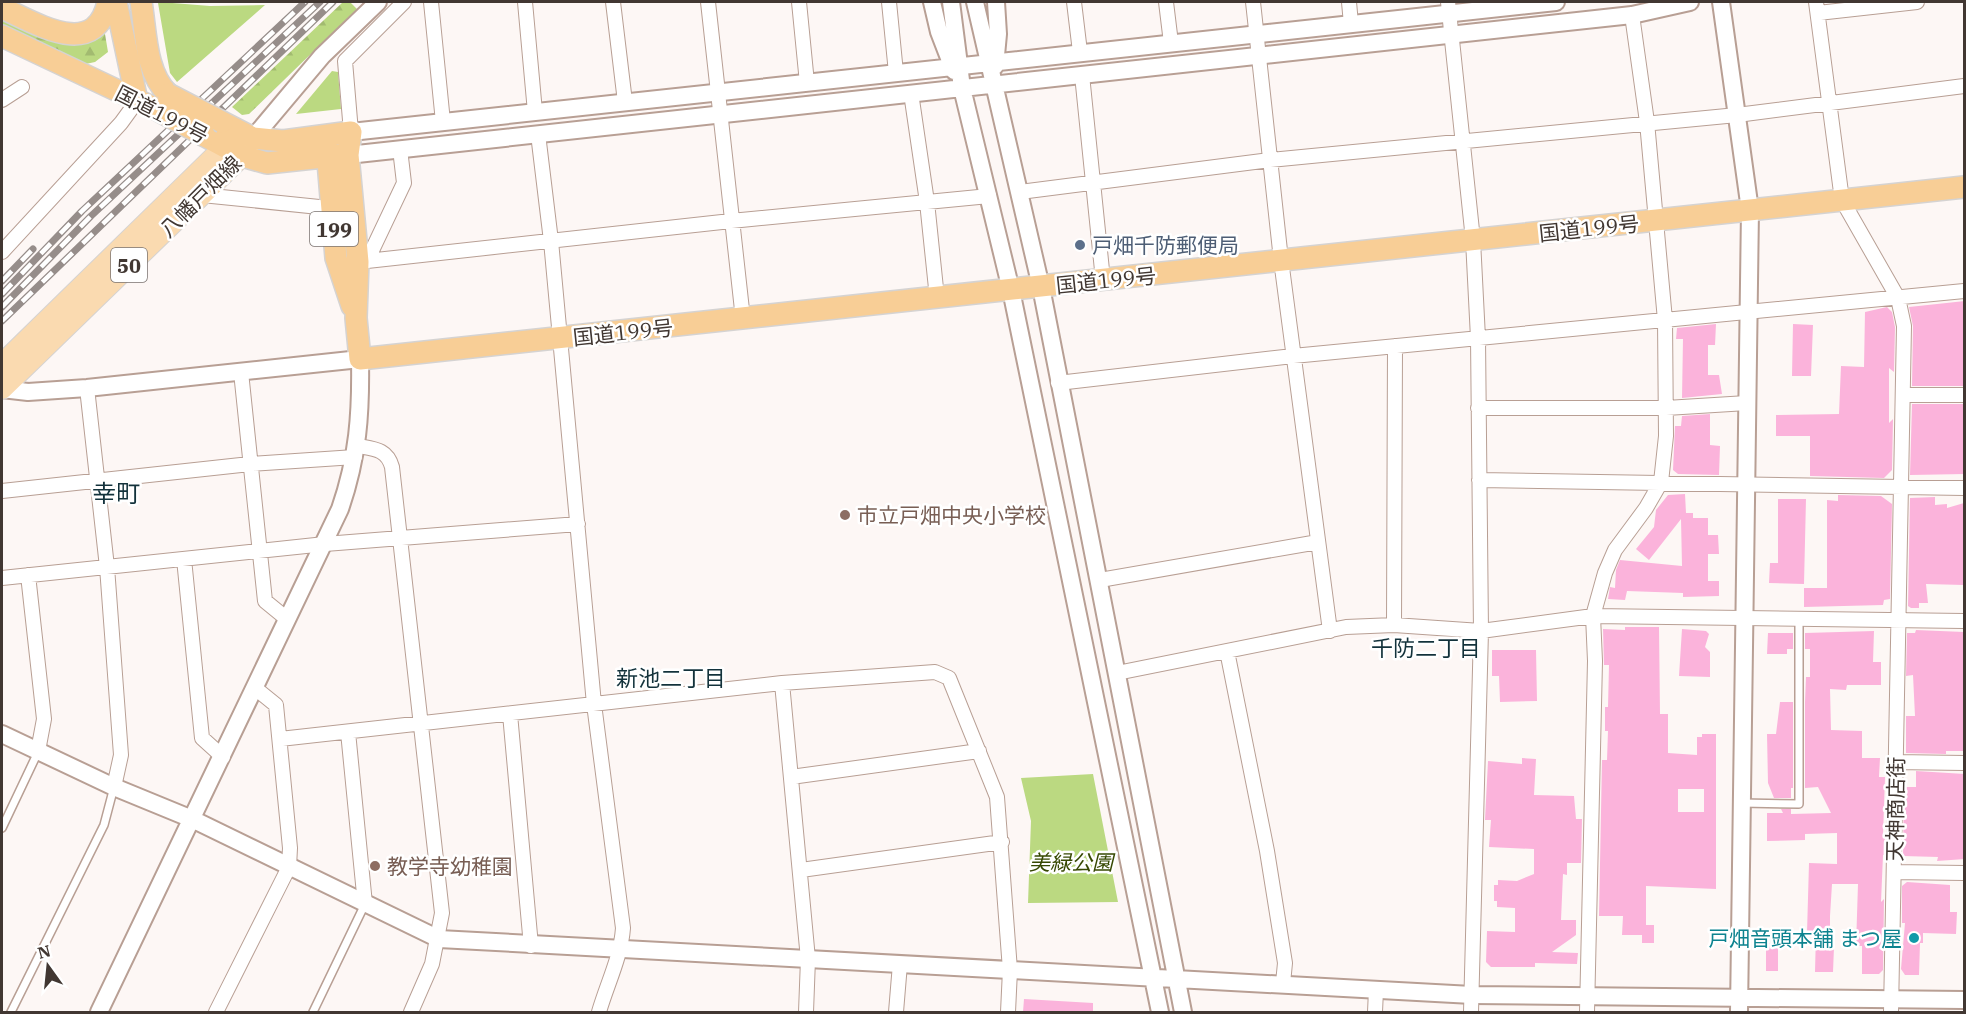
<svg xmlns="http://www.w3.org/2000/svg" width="1966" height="1014" font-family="'IBM Plex Serif','Noto Sans JP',serif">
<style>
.forest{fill:url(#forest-firs)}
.green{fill:#bbd981}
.building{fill:#fbb3db;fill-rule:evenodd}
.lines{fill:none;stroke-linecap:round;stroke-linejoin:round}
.service-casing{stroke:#b89f94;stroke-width:10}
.minor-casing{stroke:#b89f94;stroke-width:16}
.tertiary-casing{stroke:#b89f94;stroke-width:20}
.primary-casing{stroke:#d5d3d2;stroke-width:22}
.trunk-casing{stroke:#d5d3d2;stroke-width:24}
.service{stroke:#fff;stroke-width:7}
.minor{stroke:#fff;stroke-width:14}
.tertiary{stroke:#fff;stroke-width:16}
.primary{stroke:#fadab0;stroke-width:20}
.trunk{stroke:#f8ce96;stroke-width:21}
.rail-casing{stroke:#968d8a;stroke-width:7}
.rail{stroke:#fff;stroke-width:4.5;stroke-dasharray:14;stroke-linecap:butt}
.trunk-bridge-casing{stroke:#d5d3d2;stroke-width:24;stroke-linecap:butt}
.trunk-bridge{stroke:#f8ce96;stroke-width:21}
.service-dot{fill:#5c6f8a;stroke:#fff;stroke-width:2}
.education-dot{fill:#8d6e63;stroke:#fff;stroke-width:2}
.culture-dot{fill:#0f9aa8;stroke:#fff;stroke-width:2}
.labels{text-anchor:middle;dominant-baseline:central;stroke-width:5;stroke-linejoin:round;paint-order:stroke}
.shield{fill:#fff;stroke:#7a7370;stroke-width:1.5}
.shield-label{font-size:20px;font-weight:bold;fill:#413732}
.street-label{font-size:21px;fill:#413732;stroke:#fff}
.service-label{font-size:21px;fill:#4e5e75;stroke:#fff;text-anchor:start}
.education-label{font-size:21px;fill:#785e54;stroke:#fff;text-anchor:start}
.park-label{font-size:21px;font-style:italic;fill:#364802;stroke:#fff}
.culture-label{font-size:21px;fill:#0d838f;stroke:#fff;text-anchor:end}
.neighbourhood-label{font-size:22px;fill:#13323b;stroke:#fff}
.quarter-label{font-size:24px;fill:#13323b;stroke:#fff}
</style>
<defs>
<pattern id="forest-firs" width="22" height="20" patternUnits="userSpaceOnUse" patternTransform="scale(1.5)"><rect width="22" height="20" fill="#bbd981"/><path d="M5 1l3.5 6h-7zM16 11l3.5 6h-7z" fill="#a2bb70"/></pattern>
</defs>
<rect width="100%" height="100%" fill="#fdf7f5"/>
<path class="forest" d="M 343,2 L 350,2 L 357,9 L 249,114 L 242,115 L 232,107 Z
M 2,11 L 68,44 L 88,41 L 104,28 L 108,52 L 95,62 L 81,65 L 2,27 Z"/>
<path class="green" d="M 160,2 L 210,6 L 265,5 L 177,82 L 170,73 L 158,3 Z
M 332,71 L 338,72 L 341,109 L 296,114 Z
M 1093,774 L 1118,902 L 1028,903 L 1031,821 L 1021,778 Z"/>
<path class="building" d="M 1965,301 L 1965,386 L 1912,386 L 1913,326 L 1909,307 Z
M 1887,307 L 1892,312 L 1895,327 L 1894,372 L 1889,368 L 1889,423 L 1893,419 L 1892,470 L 1884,478 L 1810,476 L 1810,436 L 1776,436 L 1776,415 L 1839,414 L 1841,366 L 1864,367 L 1865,312 Z
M 1716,324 L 1715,345 L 1708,345 L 1708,375 L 1719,375 L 1722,394 L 1682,398 L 1683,339 L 1676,339 L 1677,328 Z
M 1793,324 L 1813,325 L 1811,376 L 1792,376 Z
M 1912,404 L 1965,404 L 1965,474 L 1910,475 Z
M 1710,414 L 1710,445 L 1720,446 L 1719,475 L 1678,474 L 1673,470 L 1675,426 L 1681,426 L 1682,416 Z
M 1685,494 L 1686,513 L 1693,513 L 1693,518 L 1708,518 L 1708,535 L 1718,535 L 1719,554 L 1708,554 L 1708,581 L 1719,581 L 1719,596 L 1683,597 L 1683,593 L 1627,591 L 1625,600 L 1608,599 L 1610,587 L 1615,588 L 1616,570 L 1620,560 L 1682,566 L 1681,519 L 1649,560 L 1636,549 L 1654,527 L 1656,510 L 1668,495 Z
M 1838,495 L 1881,496 L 1892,504 L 1890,599 L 1884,600 L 1883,605 L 1804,607 L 1804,588 L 1827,588 L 1827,500 L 1838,501 Z
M 1935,497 L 1935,505 L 1947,504 L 1947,508 L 1964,503 L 1964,585 L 1926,584 L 1928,603 L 1919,603 L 1919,608 L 1911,608 L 1908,606 L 1910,498 Z
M 1778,499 L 1806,499 L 1804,584 L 1769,583 L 1770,563 L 1778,563 Z
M 1625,627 L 1659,627 L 1660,714 L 1668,714 L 1668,753 L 1697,755 L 1697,737 L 1702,737 L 1702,734 L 1716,734 L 1716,889 L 1646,886 L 1646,925 L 1654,925 L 1654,943 L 1642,943 L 1642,935 L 1622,935 L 1623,916 L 1599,916 L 1602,760 L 1607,760 L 1608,731 L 1605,731 L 1605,707 L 1608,707 L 1609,665 L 1604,665 L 1603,629 L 1625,630 ZM 1678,789 L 1704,789 L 1704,812 L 1678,812 Z
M 1682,629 L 1706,631 L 1709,634 L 1705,647 L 1710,652 L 1710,677 L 1679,676 Z
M 1916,630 L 1964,632 L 1965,751 L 1946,751 L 1946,754 L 1906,753 L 1906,716 L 1915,716 L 1913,675 L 1906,676 L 1907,633 L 1915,633 Z
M 1874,631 L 1873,662 L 1881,662 L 1881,685 L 1847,685 L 1846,690 L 1830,689 L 1831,730 L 1862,731 L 1862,758 L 1880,758 L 1879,777 L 1885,777 L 1883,835 L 1885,835 L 1885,855 L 1883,855 L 1881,902 L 1884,899 L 1883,970 L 1879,974 L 1862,974 L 1862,946 L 1856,946 L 1858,884 L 1832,884 L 1830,916 L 1830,946 L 1834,947 L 1833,972 L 1815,972 L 1816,933 L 1807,933 L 1809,863 L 1837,864 L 1837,833 L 1805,834 L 1805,840 L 1767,841 L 1767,813 L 1783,813 L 1781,809 L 1791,809 L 1791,814 L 1831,813 L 1818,787 L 1805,788 L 1805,702 L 1806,677 L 1810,677 L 1810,649 L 1805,649 L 1805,633 Z
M 1768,633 L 1793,633 L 1793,649 L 1787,649 L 1787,654 L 1767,654 Z
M 1492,650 L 1536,650 L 1537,701 L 1500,702 L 1499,676 L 1492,676 Z
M 1780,702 L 1793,702 L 1793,788 L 1791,788 L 1791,798 L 1774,798 L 1768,783 L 1767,734 L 1776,734 Z
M 1522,758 L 1536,759 L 1534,795 L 1574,796 L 1576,819 L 1582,819 L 1581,863 L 1567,863 L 1567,875 L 1563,874 L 1561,920 L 1576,920 L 1576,935 L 1552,952 L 1578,953 L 1577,964 L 1535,963 L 1535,967 L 1491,967 L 1486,962 L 1487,931 L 1515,932 L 1515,908 L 1497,907 L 1497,901 L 1494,901 L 1494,885 L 1498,885 L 1498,880 L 1517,881 L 1534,874 L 1534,849 L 1489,847 L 1491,820 L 1485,820 L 1488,761 L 1522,764 Z
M 1916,771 L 1965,774 L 1965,859 L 1937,861 L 1938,857 L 1903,856 L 1904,787 L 1916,787 Z
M 1907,882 L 1950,885 L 1950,912 L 1957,912 L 1956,934 L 1923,933 L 1923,943 L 1920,943 L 1919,975 L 1905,975 L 1901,969 L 1905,923 L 1902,923 L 1902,886 Z
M 1766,943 L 1778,943 L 1778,971 L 1766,971 Z
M 1024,999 L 1093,1003 L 1093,1012 L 1023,1012 Z"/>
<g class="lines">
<g class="service-casing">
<path id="service" d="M 1742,803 L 1799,804 L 1799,618
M 2,828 L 38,752
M 11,1012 L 104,825 L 114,787
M 313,1012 L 365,904"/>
</g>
<g class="minor-casing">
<path id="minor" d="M 431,2 L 443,122
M 525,2 L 535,112
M 613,2 L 625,102
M 708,2 L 743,319
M 799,2 L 807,83
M 889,2 L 896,73
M 1074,2 L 1080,52
M 1166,2 L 1171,43
M 1253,2 L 1281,260 L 1330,631
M 1349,2 L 1351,24
M 1448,2 L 1473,240 L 1478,338 L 1481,631 L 1471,1012
M 1816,2 L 1842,200 L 1898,298 L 1904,326 L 1891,1012
M 1818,13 L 1917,2
M 1082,75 L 1103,280
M 911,93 L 927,202 L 937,298
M 2,100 L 22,87
M 351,132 L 345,61 L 404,2
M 538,134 L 551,241 L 594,704 L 623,928 C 621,957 607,984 599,1012
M 1020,192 L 1270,160 L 1737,115 L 1964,86
M 202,195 L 319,207 L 327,211 L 333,220
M 2,252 L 121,123 L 137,101
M 367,261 L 404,183 L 400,149
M 358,262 L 731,221 L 989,196
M 241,372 L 265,601 L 287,619
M 1058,383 L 1293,356 L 1964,291
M 87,388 L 107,567 L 121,755 L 114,787
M 1904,395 L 1964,395
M 1478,408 L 1666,408 L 1747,403
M 358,446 C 374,449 387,449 392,467 L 442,913 L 432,964 L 411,1012
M 1479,480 L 1964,488
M 2,491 L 250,464 L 355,457
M 184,559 L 202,738 L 223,757
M 28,575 L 44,719 L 38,751
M 2,578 L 325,544 L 578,524
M 1100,580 L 1318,542
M 1394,625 L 1395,346
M 1227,651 L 1267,851 L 1285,963 L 1283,983
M 1117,673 L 1346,627 L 1394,625 L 1481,631 L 1593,616 L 1964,621
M 782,683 L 808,959 L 806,1012
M 510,714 L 531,946
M 348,732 L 365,904
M 280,739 L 782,683 L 935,672 L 949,678 L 997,797 L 1010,970 L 1008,1012
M 1895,762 L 1964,763
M 791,777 L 979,751
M 801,870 L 1002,842
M 1894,872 L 1964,873
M 216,1012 L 289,867 L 290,848 L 276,705 L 255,688
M 896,1012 L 900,964
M 1375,1012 L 1376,990
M 1587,1012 L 1595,661 L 1593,616 L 1605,573 L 1615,550 L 1646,508 L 1661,482 L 1666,436 L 1665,320 L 1647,122 L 1632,15"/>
</g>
<g class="tertiary-casing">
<path id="tertiary" d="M 932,2 L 939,32 L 954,71
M 951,2 L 962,88 L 1011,290 L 1160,1012
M 975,2 L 1041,287 L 1183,1012
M 1721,2 L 1750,210 L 1739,1012
M 995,66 L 998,34 L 996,2
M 351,132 L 1556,2
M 253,138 L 322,56 L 378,2
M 348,155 L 1632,15 L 1690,2
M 2,389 L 28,392 L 87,388 L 360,359 C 361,414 358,457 340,509 L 99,1012
M 2,734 L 114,787 L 192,819 L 439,939 L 1472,995 L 1964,1000"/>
</g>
<g class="primary-casing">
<path id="primary" d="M 2,364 L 225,146 L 239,142
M 2,389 L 242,156 L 250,143"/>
</g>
<g class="trunk-casing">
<path id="trunk" d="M 116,2 L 137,101
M 141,2 C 146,31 145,72 168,94
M 2,8 C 36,23 95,61 108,2
M 2,36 L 152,107
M 222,122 L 253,138 L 283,141 L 351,132 L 348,155 L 358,262 L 356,318 L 360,359 L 1964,187
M 205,136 L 242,156 L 267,163 L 342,155
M 326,137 L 336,258 L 352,306"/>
</g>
<use href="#service" class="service"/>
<use href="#minor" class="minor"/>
<use href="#tertiary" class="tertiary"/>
<use href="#primary" class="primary"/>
<use href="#trunk" class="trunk"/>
<g class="rail-casing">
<path id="rail" d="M 2,281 L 33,249
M 2,294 L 82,211 L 305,2
M 2,307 L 91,216 L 320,2
M 2,321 L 333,2"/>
</g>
<use href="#rail" class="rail"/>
<g class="trunk-bridge-casing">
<path id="trunk-bridge" d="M 168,94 L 222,122
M 152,107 L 205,136"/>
</g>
<use href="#trunk-bridge" class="trunk-bridge"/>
</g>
<circle class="service-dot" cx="1080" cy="245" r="6"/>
<g class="education-dot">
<circle cx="845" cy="515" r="6"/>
<circle cx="375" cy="866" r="6"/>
</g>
<circle class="culture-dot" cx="1914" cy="938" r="6"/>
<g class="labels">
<g class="shield">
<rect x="310" y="212" width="48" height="34" rx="4.5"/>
<rect x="111" y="248" width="36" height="34" rx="4.5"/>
</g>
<g class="shield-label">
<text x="334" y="229">199</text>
<text x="129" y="265">50</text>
</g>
<g class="street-label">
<text transform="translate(162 114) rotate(27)">国道199号</text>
<text transform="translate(200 196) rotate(-45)">八幡戸畑線</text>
<text transform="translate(1589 228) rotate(-6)">国道199号</text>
<text transform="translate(1106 280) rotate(-6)">国道199号</text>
<text transform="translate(623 332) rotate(-6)">国道199号</text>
<text transform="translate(1895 809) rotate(-89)">天神商店街</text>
</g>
<g class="service-label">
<text x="1092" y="245">戸畑千防郵便局</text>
</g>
<g class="education-label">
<text x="857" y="515">市立戸畑中央小学校</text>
<text x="387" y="866">教学寺幼稚園</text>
</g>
<g class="park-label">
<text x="1071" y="862">美緑公園</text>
</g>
<g class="culture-label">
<text x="1902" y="938">戸畑音頭本舗 まつ屋</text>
</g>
<g class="neighbourhood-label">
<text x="1426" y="647">千防二丁目</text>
<text x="671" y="677">新池二丁目</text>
</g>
<g class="quarter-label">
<text x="116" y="493">幸町</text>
</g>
</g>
<rect width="1966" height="1014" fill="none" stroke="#413732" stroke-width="6"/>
<g transform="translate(48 966) rotate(345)" stroke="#ffffff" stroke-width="4.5" paint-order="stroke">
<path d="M0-4.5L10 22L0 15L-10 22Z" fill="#413732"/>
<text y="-9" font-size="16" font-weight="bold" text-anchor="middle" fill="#413732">N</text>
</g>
</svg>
